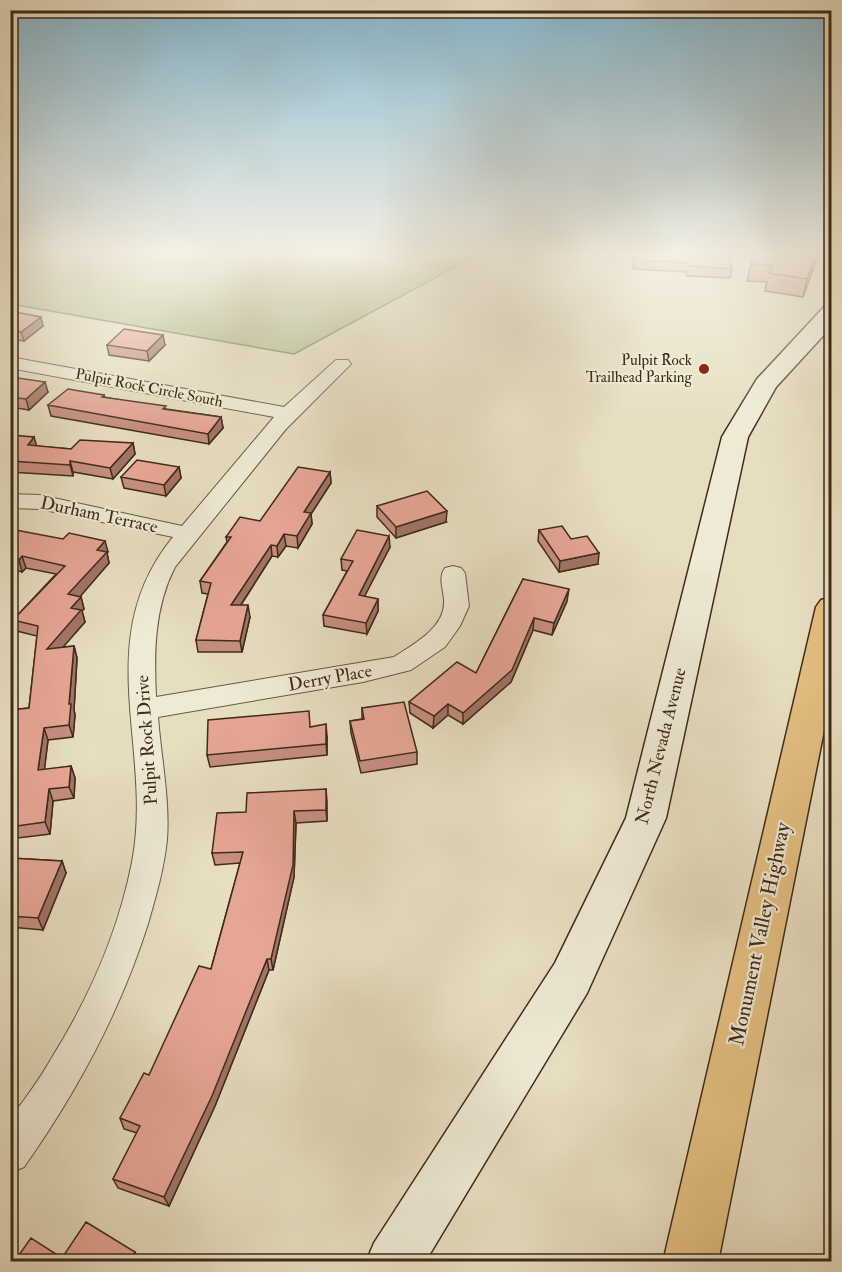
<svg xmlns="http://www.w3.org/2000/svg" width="842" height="1272" font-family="'IM FELL Double Pica',serif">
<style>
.green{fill:#b6c192;stroke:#7a7656;stroke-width:1.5}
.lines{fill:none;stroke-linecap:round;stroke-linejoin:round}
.street-casing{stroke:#695844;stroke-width:2}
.secondary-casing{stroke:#3f2b1a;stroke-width:3}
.highway-casing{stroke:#3f2b1a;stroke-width:3}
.street{fill:#efead6;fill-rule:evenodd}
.secondary{fill:#efead6;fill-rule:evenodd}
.highway{fill:#e4bf80;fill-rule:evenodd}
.wall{fill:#c68f80;stroke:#3f2b1a;stroke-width:1.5}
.shaded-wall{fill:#a17468;stroke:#3f2b1a;stroke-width:1.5}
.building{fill:#e6a695;stroke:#3f2b1a;stroke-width:1.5}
.poi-dot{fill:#8f2418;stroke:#efead6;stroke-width:2}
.labels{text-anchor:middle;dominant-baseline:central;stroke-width:4.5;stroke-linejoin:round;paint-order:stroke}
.far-poi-label{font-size:15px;fill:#3f2b1a;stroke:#efead6;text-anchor:end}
.far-street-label{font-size:15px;fill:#3f2b1a;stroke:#efead6}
.street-label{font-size:18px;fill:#3f2b1a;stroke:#efead6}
.near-street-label{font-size:21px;fill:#3f2b1a;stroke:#efead6}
</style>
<rect width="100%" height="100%" fill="#e7dec0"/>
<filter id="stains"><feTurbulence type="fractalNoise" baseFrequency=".00333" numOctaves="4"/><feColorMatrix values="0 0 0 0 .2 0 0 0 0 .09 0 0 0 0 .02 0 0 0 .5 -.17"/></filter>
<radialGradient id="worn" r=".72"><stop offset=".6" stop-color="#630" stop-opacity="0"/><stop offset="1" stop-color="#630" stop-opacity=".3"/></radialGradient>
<path class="green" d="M 10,252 L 483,252 L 294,354 L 11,304 Z"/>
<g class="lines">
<g class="street-casing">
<path id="street" d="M 10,357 L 284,407 L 336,360 L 348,360 L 351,364 L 286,429 L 175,567 C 154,608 154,653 156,697 L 394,657 C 412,645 443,629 444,604 C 445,592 437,578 445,568 L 453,566 L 461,568 L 465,573 L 469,606 L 460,626 L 445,647 L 411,670 L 363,682 L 158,717 C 161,757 170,799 167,840 C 164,869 156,896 148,924 C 120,1012 77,1092 24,1167 L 10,1173 C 10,1160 7,1129 11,1118 C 14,1112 20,1106 24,1100 C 35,1085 45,1070 54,1054 C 90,996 119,929 132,862 C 154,749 89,640 173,537 L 40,509 L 10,508 L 10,494 L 40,495 L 182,526 L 274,417 L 10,368 Z"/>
</g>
<g class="secondary-casing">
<path id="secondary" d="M 832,306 L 832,326 L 776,387 L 748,437 L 666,818 L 587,993 L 425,1262 L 366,1262 L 374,1243 L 555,963 L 626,818 L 722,437 L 757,379 L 824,307 Z"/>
</g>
<g class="highway-casing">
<path id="highway" d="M 832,597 L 832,690 L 718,1262 L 663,1262 L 816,607 L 821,600 Z"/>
</g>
<use href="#street" class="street"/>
<use href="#secondary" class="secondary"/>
<use href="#highway" class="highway"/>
</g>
<path class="wall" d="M 633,252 L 727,252 L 732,269 L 730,278 L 687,276 L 686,272 L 633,269 Z
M 756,252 L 818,252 L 815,264 L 803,297 L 765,291 L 767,282 L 747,281 L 751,264 Z
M 10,311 L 43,326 L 24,341 L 10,339 Z
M 107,345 L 165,345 L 149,361 L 109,355 Z
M 10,378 L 48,392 L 29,410 L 10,407 Z
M 104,395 L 104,397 L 166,409 L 221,417 L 223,428 L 209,444 L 51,416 L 48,405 Z
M 10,435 L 36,446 L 71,449 L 133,443 L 135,454 L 113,479 L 73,472 L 73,476 L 10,472 Z
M 179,467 L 181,478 L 166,496 L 124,488 L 121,477 Z
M 330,472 L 331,483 L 311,514 L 312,524 L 298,548 L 286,546 L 278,557 L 272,556 L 241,605 L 250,617 L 242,652 L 198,652 L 196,640 L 208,594 L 202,593 L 200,581 L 227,542 L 226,537 L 260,521 Z
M 377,506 L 446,522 L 396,538 L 377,517 Z
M 10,529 L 108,552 L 107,553 L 109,563 L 79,597 L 81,597 L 84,609 L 82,611 L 85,622 L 62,647 L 74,646 L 77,658 L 74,710 L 75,715 L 73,737 L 48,740 L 44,770 L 71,766 L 75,778 L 74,798 L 53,801 L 50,834 L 10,839 L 10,710 L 29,708 L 37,636 L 17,631 L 13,620 L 56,574 L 26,568 L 22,572 L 10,569 Z
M 539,530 L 571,539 L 598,564 L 559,572 L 538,541 Z
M 390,547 L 364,597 L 378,599 L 378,611 L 367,634 L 324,626 L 323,615 L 347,571 L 342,570 L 341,559 Z
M 523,579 L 567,601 L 552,635 L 533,630 L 511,682 L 463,724 L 448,715 L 433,728 L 410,713 L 409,702 L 476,673 Z
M 362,708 L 417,752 L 417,764 L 361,773 L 351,733 L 350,721 L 362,719 Z
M 310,727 L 327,736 L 327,755 L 210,767 L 207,755 Z
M 326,789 L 327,821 L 296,823 L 294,877 L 273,970 L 269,970 L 215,1106 L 169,1206 L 118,1188 L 113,1179 L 137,1133 L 124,1129 L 120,1118 L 149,1075 L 211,969 L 240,863 L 215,865 L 212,853 L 246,812 Z
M 10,858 L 62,861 L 66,873 L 43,930 L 10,927 Z"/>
<path class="shaded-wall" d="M 817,252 L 815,264 L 803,297 L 807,279 Z
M 41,317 L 43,326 L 24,341 L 21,332 Z
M 163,335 L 165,345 L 149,361 L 147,351 Z
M 45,382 L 48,392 L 29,410 L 26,399 Z
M 221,417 L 223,428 L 209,444 L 208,434 Z
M 34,437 L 37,447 L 28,445 Z
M 133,443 L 135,454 L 113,479 L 110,468 Z
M 70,461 L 73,472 L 73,476 L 70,465 Z
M 179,467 L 181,478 L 166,496 L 164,485 Z
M 330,472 L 331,483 L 311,514 L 312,524 L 298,548 L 297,536 L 304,512 Z
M 447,511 L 446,522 L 396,538 L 396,527 Z
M 284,534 L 286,546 L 278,557 L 277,546 Z
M 389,536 L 390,547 L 359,607 L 359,595 Z
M 105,541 L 108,552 L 107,553 L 109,563 L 72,606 L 68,594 L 97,550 Z
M 271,545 L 272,556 L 233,617 L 231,605 Z
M 599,553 L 598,564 L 559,572 L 560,561 Z
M 22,556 L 26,568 L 22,572 L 19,560 Z
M 569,589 L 567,601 L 552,635 L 554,623 Z
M 81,597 L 84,609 L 82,611 L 85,622 L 51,661 L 47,649 L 71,608 Z
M 378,599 L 378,611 L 367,634 L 366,623 Z
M 248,605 L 250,617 L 242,652 L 240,641 Z
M 534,618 L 533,630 L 511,682 L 463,724 L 463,713 Z
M 74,646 L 77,658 L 74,710 L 75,715 L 73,737 L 69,725 L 69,704 Z
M 448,704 L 448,715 L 433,728 L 434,716 Z
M 326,724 L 327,736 L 327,755 L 326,744 Z
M 44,728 L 48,740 L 43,782 L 38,770 Z
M 71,766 L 75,778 L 74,798 L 69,787 Z
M 49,789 L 53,801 L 50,834 L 45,822 Z
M 326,789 L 327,801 L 327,821 L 326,810 Z
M 294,811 L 296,823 L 294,877 L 273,970 L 271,959 Z
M 62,861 L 66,873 L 43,930 L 38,918 Z
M 267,959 L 269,970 L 215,1106 L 169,1206 L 164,1197 Z
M 135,1252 L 140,1261 L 139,1262 L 129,1262 Z"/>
<path class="building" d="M 634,252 L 727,252 L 732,269 L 689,266 L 688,263 L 635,260 Z
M 756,252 L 817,252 L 807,279 L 769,273 L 773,265 L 751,264 Z
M 10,311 L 41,317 L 21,332 L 10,330 Z
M 124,329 L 163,335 L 147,351 L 107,345 Z
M 11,377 L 45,382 L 26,399 L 10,397 Z
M 68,389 L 104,395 L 102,397 L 166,406 L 163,409 L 221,417 L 208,434 L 48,405 Z
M 10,435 L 34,437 L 28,445 L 71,449 L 80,440 L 133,443 L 110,468 L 70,461 L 70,465 L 10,461 Z
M 137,460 L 179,467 L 164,485 L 121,477 Z
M 298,467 L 330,472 L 304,512 L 311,513 L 297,536 L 284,534 L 277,546 L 271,545 L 231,605 L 248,605 L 240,641 L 196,640 L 211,583 L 200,581 L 231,537 L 226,537 L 240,517 L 260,521 Z
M 427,491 L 447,511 L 396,527 L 377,506 Z
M 562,526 L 571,539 L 587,536 L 599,553 L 560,561 L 539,530 Z
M 10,529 L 63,539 L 69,533 L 105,541 L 97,550 L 107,552 L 68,594 L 81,597 L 71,608 L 81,610 L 47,649 L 74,646 L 69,704 L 71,704 L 69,725 L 44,728 L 38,770 L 71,766 L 69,787 L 49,789 L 45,822 L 10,827 L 10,710 L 29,708 L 38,626 L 13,620 L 65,566 L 22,556 L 19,560 L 10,559 Z
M 357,530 L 389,536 L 359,595 L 378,599 L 366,623 L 323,615 L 353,561 L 341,559 Z
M 523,579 L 569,589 L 554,623 L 534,618 L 512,670 L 463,713 L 448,704 L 434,716 L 409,702 L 457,662 L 476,673 Z
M 404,702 L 417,752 L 360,761 L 350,721 L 364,719 L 362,708 Z
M 309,711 L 310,727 L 326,724 L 326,744 L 207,755 L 208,720 Z
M 326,789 L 326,810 L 294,811 L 293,865 L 271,959 L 267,959 L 212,1096 L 164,1197 L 113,1179 L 140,1126 L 120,1118 L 144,1073 L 149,1075 L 199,966 L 211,969 L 243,852 L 212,853 L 217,813 L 246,812 L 247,793 Z
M 10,858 L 62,861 L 38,918 L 10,916 Z
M 86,1222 L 135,1252 L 129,1262 L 14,1262 L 31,1238 L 62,1258 Z"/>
<linearGradient id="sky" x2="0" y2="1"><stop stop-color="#87b8d0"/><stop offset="0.59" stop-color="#f4f0e3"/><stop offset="1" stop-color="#f4f0e3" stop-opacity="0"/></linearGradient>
<rect width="842" height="430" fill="url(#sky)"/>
<circle class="poi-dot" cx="704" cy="369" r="6"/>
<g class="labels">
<g class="far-poi-label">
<text x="692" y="360">Pulpit Rock<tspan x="692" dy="17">Trailhead Parking</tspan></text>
</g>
<g class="far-street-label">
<text transform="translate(149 388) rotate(11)">Pulpit Rock Circle South</text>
</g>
<g class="street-label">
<text transform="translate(99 515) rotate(12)">Durham Terrace</text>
<text transform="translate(330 678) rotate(-10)">Derry Place</text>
<text transform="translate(147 740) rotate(-94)">Pulpit Rock Drive</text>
<text transform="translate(661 746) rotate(-76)">North Nevada Avenue</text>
</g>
<g class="near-street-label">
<text transform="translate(760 934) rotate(-78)">Monument Valley Highway</text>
</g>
</g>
<rect width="842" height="1272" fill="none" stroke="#e7dec0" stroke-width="36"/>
<rect x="12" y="12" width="818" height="1248" fill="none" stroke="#3f2b1a" stroke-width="3"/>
<rect x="18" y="18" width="806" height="1236" fill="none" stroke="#3f2b1a" stroke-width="1.5"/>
<rect width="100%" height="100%" filter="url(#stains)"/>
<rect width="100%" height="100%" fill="url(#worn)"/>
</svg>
